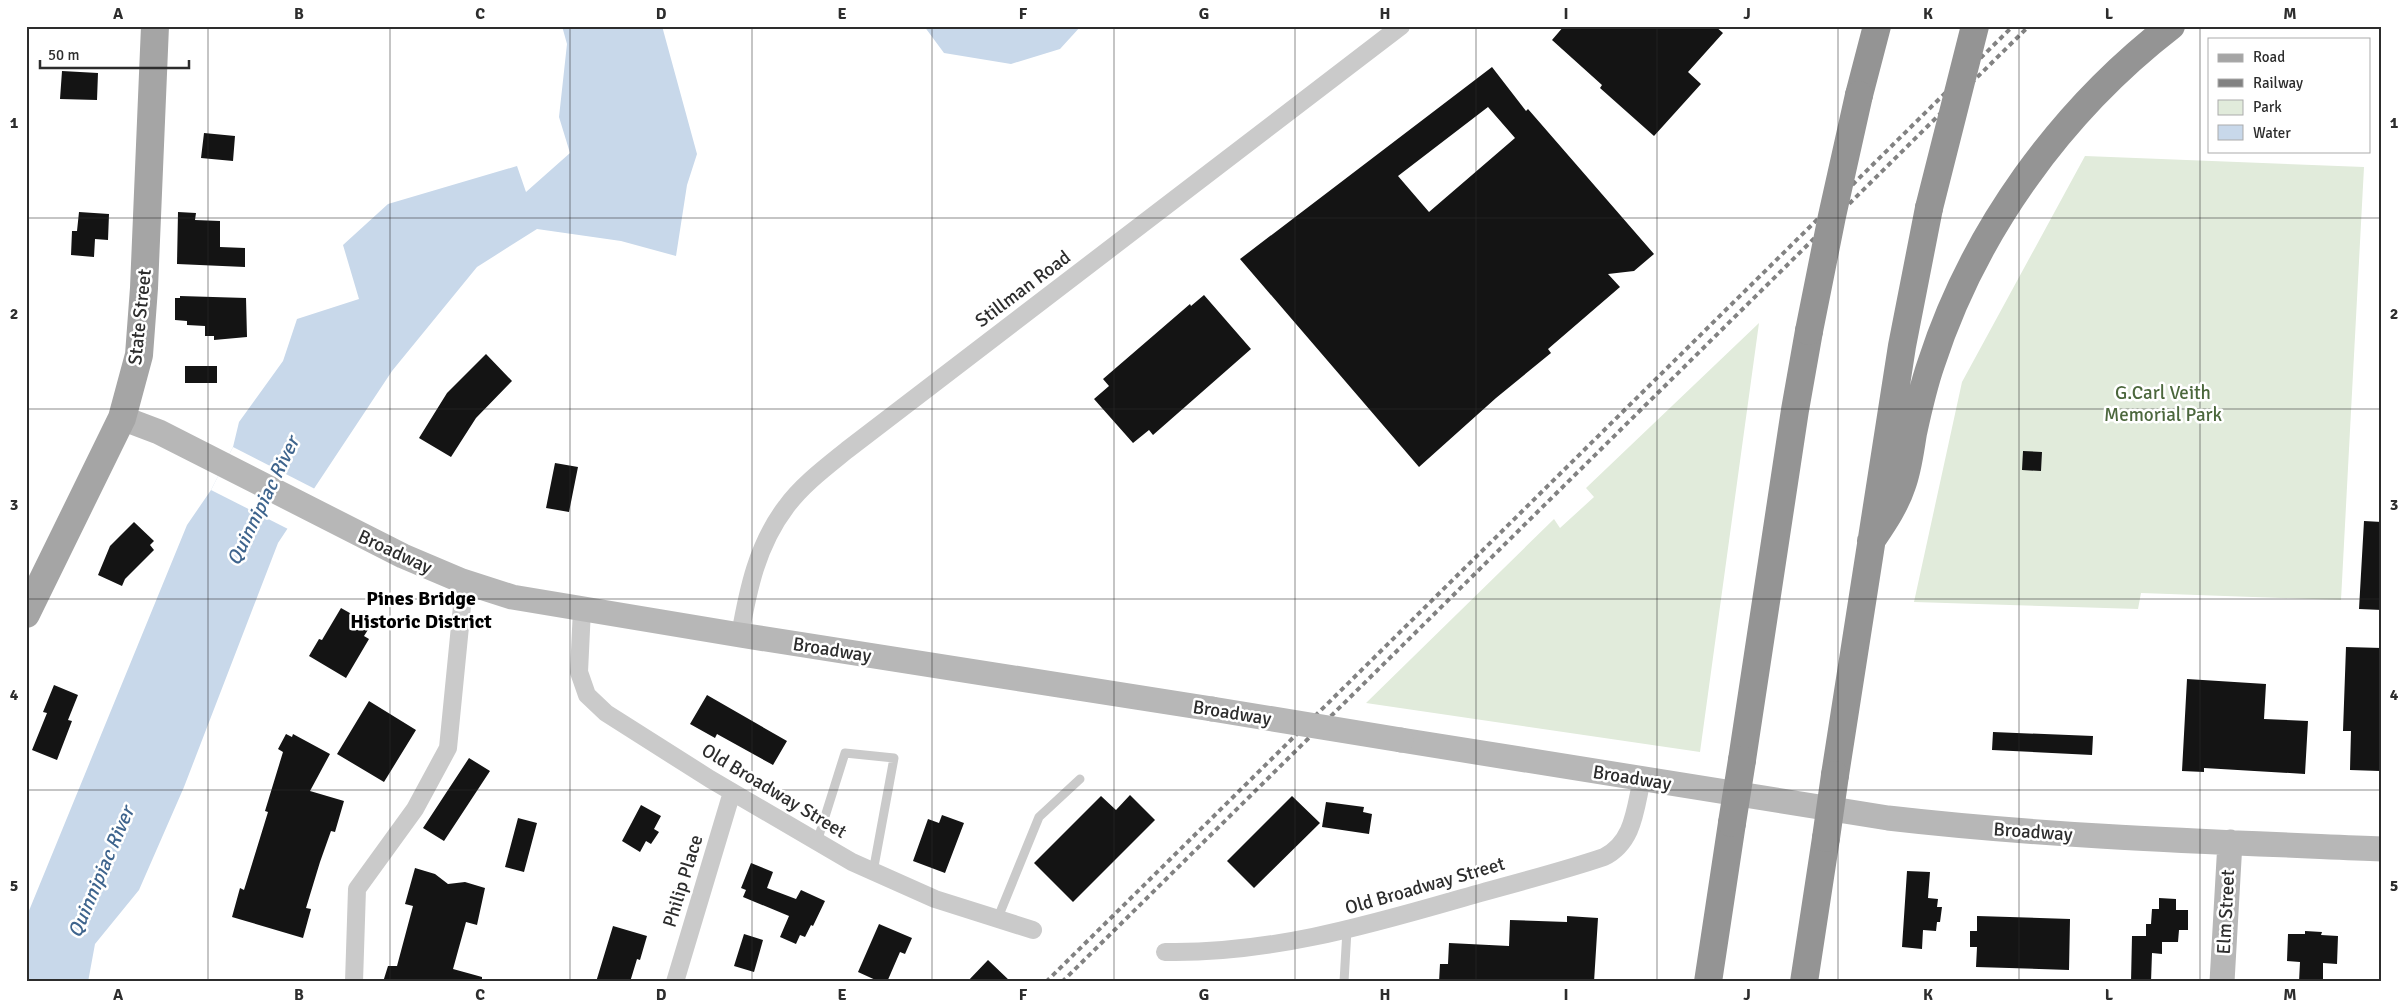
<svg xmlns="http://www.w3.org/2000/svg" width="2408" height="1008" font-family="Signika,sans-serif">
<style>
.green{fill:#e1ebdb}
.water{fill:#c8d8ea}
.pier{fill:#fff}
.building{fill:#141414;fill-rule:evenodd}
.lines{fill:none;stroke-linecap:round;stroke-linejoin:round}
.lane{stroke:#cacaca;stroke-width:9}
.street{stroke:#cacaca;stroke-width:18}
.secondary{stroke:#b7b7b7;stroke-width:25}
.primary{stroke:#a5a5a5;stroke-width:28}
.highway{stroke:#949494;stroke-width:28}
.rail{stroke:#828282;stroke-width:4;stroke-dasharray:5 4;stroke-linecap:butt}
.secondary-bridge{stroke:#b7b7b7;stroke-width:25}
.highway-bridge{stroke:#949494;stroke-width:28}
.grid{fill:none;stroke:#2d2d2d;stroke-width:1;stroke-opacity:0.55}
.labels{text-anchor:middle;dominant-baseline:central;stroke-width:5;stroke-linejoin:round;paint-order:stroke}
.street-label{font-size:19px;fill:#2d2d2d;stroke:#fff}
.park-label{font-size:19px;fill:#4b673c;stroke:#fff}
.water-label{font-size:20px;font-style:italic;fill:#3e648d;stroke:#fff}
.neighbourhood-label{font-size:20px;font-weight:bold;fill:#000;stroke:#fff}
.neatline{fill:none;stroke:#2d2d2d;stroke-width:2}
.grid-label{font-size:16px;text-anchor:middle;font-weight:bold;fill:#2d2d2d}
</style>
<rect width="100%" height="100%" fill="#fff"/>
<path class="green" d="M 2085,156 L 2364,167 L 2341,600 L 2141,593 L 2138,609 L 1914,602 L 1962,382 Z
M 1759,323 L 1700,752 L 1366,703 L 1554,519 L 1560,528 L 1594,497 L 1586,488 Z"/>
<path class="water" d="M 562,26 L 662,26 L 697,154 L 687,185 L 676,256 L 621,241 L 537,229 L 477,267 L 392,371 L 278,543 L 184,787 L 139,890 L 95,944 L 88,982 L 26,982 L 26,918 L 187,525 L 211,490 L 233,447 L 239,422 L 283,361 L 297,319 L 359,299 L 343,245 L 388,204 L 517,166 L 526,192 L 570,153 L 559,117 L 567,44 Z
M 924,26 L 1081,26 L 1060,49 L 1011,64 L 944,53 Z"/>
<path class="pier" d="M 233,447 L 317,490 L 290,530 L 211,490 Z"/>
<path class="building" d="M 1564,26 L 1715,26 L 1723,33 L 1688,72 L 1701,84 L 1654,136 L 1600,88 L 1602,85 L 1552,40 Z
M 1492,67 L 1526,111 L 1528,109 L 1654,254 L 1634,271 L 1608,274 L 1620,287 L 1548,349 L 1551,353 L 1496,398 L 1419,467 L 1240,259 ZM 1488,107 L 1515,138 L 1429,212 L 1398,176 Z
M 62,71 L 98,73 L 97,100 L 60,99 Z
M 204,133 L 235,136 L 233,161 L 201,158 Z
M 79,212 L 109,214 L 108,240 L 95,239 L 94,257 L 71,255 L 72,231 L 77,231 Z
M 178,212 L 196,213 L 195,220 L 220,221 L 220,247 L 245,248 L 245,267 L 177,264 Z
M 1204,295 L 1251,349 L 1153,435 L 1149,430 L 1133,443 L 1094,399 L 1109,386 L 1103,379 L 1190,304 L 1191,306 Z
M 180,296 L 246,298 L 247,337 L 214,340 L 214,336 L 205,336 L 205,326 L 187,325 L 187,321 L 175,320 L 175,298 L 180,298 Z
M 486,354 L 512,381 L 476,418 L 451,457 L 419,438 L 447,393 Z
M 185,366 L 217,366 L 217,383 L 185,383 Z
M 2023,451 L 2042,452 L 2041,471 L 2022,470 Z
M 555,463 L 578,467 L 569,512 L 546,508 Z
M 2364,521 L 2382,522 L 2382,610 L 2359,609 Z
M 134,522 L 154,541 L 150,545 L 154,550 L 125,579 L 122,586 L 98,575 L 110,546 Z
M 341,608 L 371,625 L 364,636 L 369,639 L 346,678 L 309,656 L 319,639 L 322,640 Z
M 2346,647 L 2382,648 L 2380,771 L 2350,770 L 2351,731 L 2343,731 Z
M 2187,679 L 2266,684 L 2264,719 L 2308,721 L 2305,774 L 2204,768 L 2204,772 L 2182,771 Z
M 54,685 L 78,695 L 68,720 L 72,721 L 57,760 L 32,750 L 47,713 L 43,712 Z
M 707,695 L 787,741 L 773,765 L 717,734 L 715,738 L 690,724 Z
M 369,701 L 416,730 L 384,782 L 337,754 Z
M 1993,732 L 2093,736 L 2092,755 L 1992,750 Z
M 286,734 L 292,737 L 293,734 L 330,754 L 310,791 L 344,801 L 335,832 L 331,831 L 320,862 L 306,908 L 311,909 L 303,938 L 232,917 L 240,888 L 244,890 L 268,812 L 265,811 L 283,752 L 278,749 Z
M 469,758 L 490,771 L 444,841 L 423,828 Z
M 1130,795 L 1155,820 L 1073,902 L 1034,863 L 1101,796 L 1116,810 Z
M 1292,796 L 1320,823 L 1254,888 L 1227,861 Z
M 1326,802 L 1364,807 L 1363,812 L 1372,814 L 1369,834 L 1322,827 Z
M 641,805 L 661,816 L 654,829 L 659,832 L 651,844 L 646,841 L 640,852 L 622,841 Z
M 942,815 L 964,823 L 945,873 L 913,861 L 928,819 L 939,823 Z
M 518,818 L 537,823 L 524,872 L 505,867 Z
M 751,863 L 773,872 L 767,888 L 796,899 L 801,890 L 825,901 L 813,926 L 811,925 L 805,937 L 800,935 L 796,944 L 780,937 L 789,916 L 743,897 L 746,890 L 741,888 Z
M 415,868 L 435,874 L 448,884 L 465,882 L 485,888 L 477,925 L 466,922 L 453,969 L 482,977 L 482,982 L 383,982 L 388,966 L 397,966 L 413,906 L 405,904 Z
M 1907,871 L 1930,872 L 1928,898 L 1938,899 L 1937,907 L 1942,907 L 1940,922 L 1937,922 L 1936,931 L 1923,930 L 1922,949 L 1902,947 Z
M 2159,898 L 2176,899 L 2176,910 L 2188,910 L 2188,930 L 2179,930 L 2178,942 L 2162,942 L 2162,954 L 2152,953 L 2151,982 L 2131,982 L 2132,936 L 2146,936 L 2146,924 L 2151,924 L 2152,909 L 2159,909 Z
M 1567,916 L 1598,918 L 1594,982 L 1547,980 L 1547,982 L 1439,982 L 1440,964 L 1448,964 L 1449,943 L 1509,946 L 1510,920 L 1567,922 Z
M 1977,916 L 2070,919 L 2069,970 L 1976,967 L 1977,947 L 1970,947 L 1970,931 L 1977,931 Z
M 879,924 L 912,938 L 905,954 L 900,952 L 887,982 L 880,982 L 858,972 Z
M 613,926 L 647,936 L 640,960 L 637,959 L 630,982 L 596,982 Z
M 2305,931 L 2322,932 L 2321,935 L 2338,936 L 2337,964 L 2323,963 L 2323,982 L 2299,982 L 2300,962 L 2287,961 L 2288,934 L 2305,934 Z
M 744,934 L 763,940 L 754,972 L 734,966 Z
M 988,960 L 1011,982 L 967,982 Z"/>
<g class="lines">
<path class="lane" d="M 817,842 L 845,753 L 894,758 L 873,872
M 997,920 L 1039,817 L 1080,779
M 1344,982 L 1347,930"/>
<path class="street" d="M 582,609 L 579,672 L 587,695 L 606,713 L 710,779 L 852,862 L 935,899 L 1033,930
M 740,635 C 748,590 757,545 786,507 C 802,485 826,467 847,450 L 1401,26
M 1165,952 C 1266,954 1362,927 1459,899 C 1507,885 1557,873 1604,857 C 1634,842 1635,809 1642,779
M 354,982 L 357,889 L 415,809 L 448,748 L 462,606 L 470,584
M 675,982 L 732,792"/>
<path class="secondary" d="M 122,418 L 159,432 L 403,556 L 462,581 L 512,597 L 740,635 L 1212,709
M 1401,740 L 1888,818 C 2052,837 2217,842 2382,849
M 2222,982 L 2230,842"/>
<path class="primary" d="M 26,614 L 122,418 L 139,355 L 144,288 L 155,26"/>
<path class="highway" d="M 1859,95 L 1877,26
M 1871,541 C 1883,523 1895,506 1902,485 C 1908,469 1910,451 1913,433 C 1918,410 1923,387 1931,364 C 1974,231 2061,111 2171,26
M 1742,760 L 1795,410 L 1809,331
M 1835,775 L 1902,346 L 1929,208
M 1708,982 L 1732,823
M 1804,982 L 1826,838"/>
<path class="rail" d="M 1046,982 L 2013,26
M 1062,982 L 2029,26"/>
<path class="secondary-bridge" d="M 1212,709 L 1401,740"/>
<path class="highway-bridge" d="M 1929,208 L 1975,26
M 1809,331 L 1832,216 L 1859,95
M 1732,823 L 1742,760
M 1826,838 L 1835,775"/>
</g>
<path class="grid" d="M 208,26 L 208,982M 390,26 L 390,982M 570,26 L 570,982M 752,26 L 752,982M 932,26 L 932,982M 1114,26 L 1114,982M 1295,26 L 1295,982M 1476,26 L 1476,982M 1657,26 L 1657,982M 1838,26 L 1838,982M 2019,26 L 2019,982M 2200,26 L 2200,982M 26,218 L 2382,218M 26,409 L 2382,409M 26,599 L 2382,599M 26,790 L 2382,790"/>
<g class="labels">
<g class="street-label">
<text transform="translate(1023 289) rotate(-37)">Stillman Road</text>
<text transform="translate(140 317) rotate(-84)">State Street</text>
<text transform="translate(395 552) rotate(25)">Broadway</text>
<text transform="translate(832 650) rotate(9)">Broadway</text>
<text transform="translate(1232 713) rotate(9)">Broadway</text>
<text transform="translate(1632 778) rotate(9)">Broadway</text>
<text transform="translate(774 791) rotate(31)">Old Broadway Street</text>
<text transform="translate(2033 832) rotate(4)">Broadway</text>
<text transform="translate(683 881) rotate(-73)">Philip Place</text>
<text transform="translate(1425 886) rotate(-16)">Old Broadway Street</text>
<text transform="translate(2226 912) rotate(-87)">Elm Street</text>
</g>
<g class="park-label">
<text x="2163" y="393">G.Carl Veith<tspan x="2163" dy="22">Memorial Park</tspan></text>
</g>
<g class="water-label">
<text transform="translate(263 501) rotate(-64)">Quinnipiac River</text>
<text transform="translate(101 872) rotate(-67)">Quinnipiac River</text>
</g>
<g class="neighbourhood-label">
<text x="421" y="598">Pines Bridge<tspan x="421" dy="23">Historic District</tspan></text>
</g>
</g>
<rect width="2408" height="1008" fill="none" stroke="#ffffff" stroke-width="55"/>
<rect x="2208" y="38" width="162" height="115" fill="#ffffff" stroke="#ababab"/>
<rect x="2218" y="54" width="25" height="8" fill="#a5a5a5" stroke="#ababab"/>
<text x="2253" y="62" font-size="15" fill="#2d2d2d">Road</text>
<rect x="2218" y="79" width="25" height="8" fill="#828282" stroke="#ababab"/>
<text x="2253" y="88" font-size="15" fill="#2d2d2d">Railway</text>
<rect x="2218" y="100" width="25" height="15" fill="#e1ebdb" stroke="#ababab"/>
<text x="2253" y="112" font-size="15" fill="#2d2d2d">Park</text>
<rect x="2218" y="125" width="25" height="15" fill="#c8d8ea" stroke="#ababab"/>
<text x="2253" y="138" font-size="15" fill="#2d2d2d">Water</text>
<path d="M40 60v8h149v-8" fill="none" stroke="#2d2d2d" stroke-width="2.5"/>
<text x="48" y="60" font-size="15" fill="#2d2d2d" stroke="#ffffff" stroke-width="4" paint-order="stroke">50 m</text>
<rect x="28" y="28" width="2352" height="952" class="neatline"/>
<g class="grid-label">
<text x="118" y="19">A</text>
<text x="299" y="19">B</text>
<text x="480" y="19">C</text>
<text x="661" y="19">D</text>
<text x="842" y="19">E</text>
<text x="1023" y="19">F</text>
<text x="1204" y="19">G</text>
<text x="1385" y="19">H</text>
<text x="1566" y="19">I</text>
<text x="1747" y="19">J</text>
<text x="1928" y="19">K</text>
<text x="2109" y="19">L</text>
<text x="2290" y="19">M</text>
<text x="14" y="128">1</text>
<text x="2394" y="128">1</text>
<text x="14" y="319">2</text>
<text x="2394" y="319">2</text>
<text x="14" y="510">3</text>
<text x="2394" y="510">3</text>
<text x="14" y="700">4</text>
<text x="2394" y="700">4</text>
<text x="14" y="891">5</text>
<text x="2394" y="891">5</text>
<text x="118" y="1000">A</text>
<text x="299" y="1000">B</text>
<text x="480" y="1000">C</text>
<text x="661" y="1000">D</text>
<text x="842" y="1000">E</text>
<text x="1023" y="1000">F</text>
<text x="1204" y="1000">G</text>
<text x="1385" y="1000">H</text>
<text x="1566" y="1000">I</text>
<text x="1747" y="1000">J</text>
<text x="1928" y="1000">K</text>
<text x="2109" y="1000">L</text>
<text x="2290" y="1000">M</text>
</g>
</svg>
